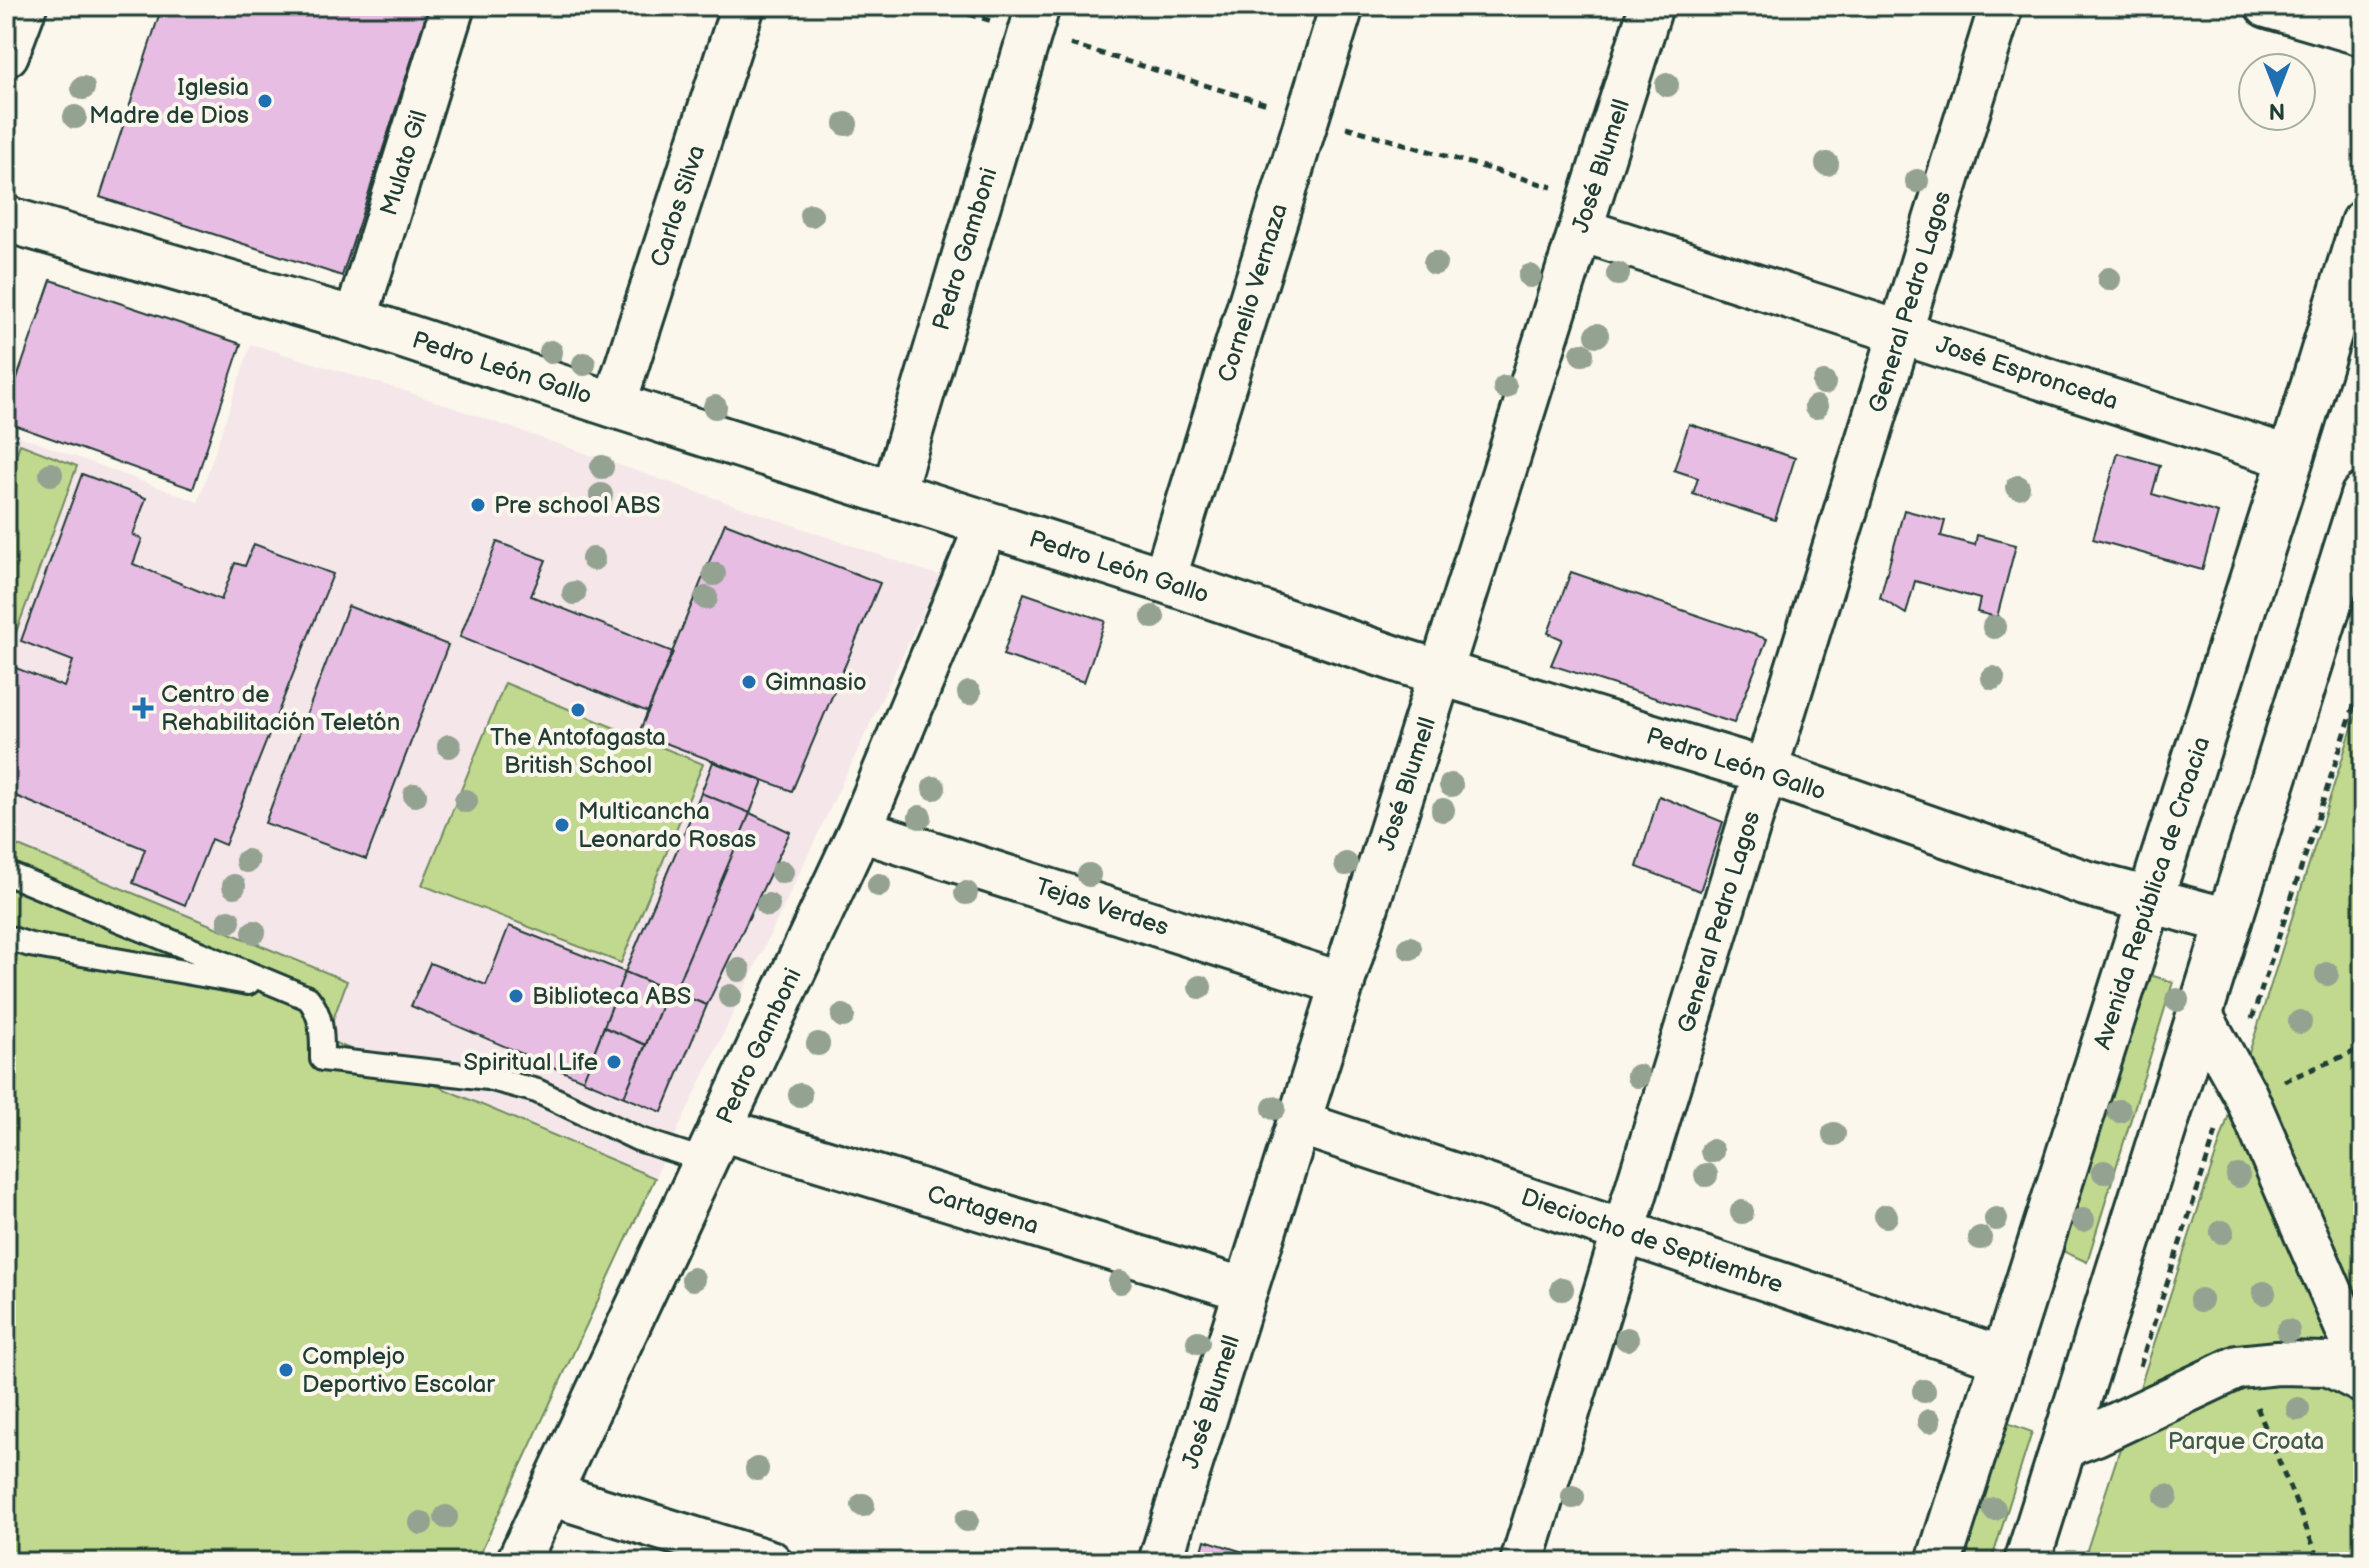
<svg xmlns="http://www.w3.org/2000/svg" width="2369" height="1568" font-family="'Balsamiq Sans',sans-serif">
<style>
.built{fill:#f5e6e9}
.green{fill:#c1d98f;stroke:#708b62;stroke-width:2}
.building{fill:#e8bde3;stroke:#1f3d34;stroke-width:2}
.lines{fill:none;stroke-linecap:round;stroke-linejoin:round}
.service-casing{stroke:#1f3d34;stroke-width:28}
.minor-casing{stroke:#1f3d34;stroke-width:48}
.tertiary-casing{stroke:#1f3d34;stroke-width:50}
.secondary-casing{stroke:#1f3d34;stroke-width:50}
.trunk-casing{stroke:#1f3d34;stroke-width:50}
.path{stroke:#1f3d34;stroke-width:5;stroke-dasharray:8 6;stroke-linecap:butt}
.service{stroke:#fbf7ec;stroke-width:22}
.minor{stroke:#fbf7ec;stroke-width:42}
.tertiary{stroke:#fbf7ec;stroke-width:44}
.secondary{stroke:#fbf7ec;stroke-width:44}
.trunk{stroke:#fbf7ec;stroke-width:44}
.tree{fill:#94a291}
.poi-dot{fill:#1f6fb2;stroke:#fbf7ec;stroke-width:3}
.labels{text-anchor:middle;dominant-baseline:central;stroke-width:8;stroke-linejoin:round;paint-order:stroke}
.poi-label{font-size:24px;fill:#1f3d34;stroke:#fbf7ec;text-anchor:start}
.street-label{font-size:24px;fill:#1f3d34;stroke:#fbf7ec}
.park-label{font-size:24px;fill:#3f5c46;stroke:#fbf7ec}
</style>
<rect width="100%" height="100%" fill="#fbf7ec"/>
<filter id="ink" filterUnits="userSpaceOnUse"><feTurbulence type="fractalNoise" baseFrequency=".0125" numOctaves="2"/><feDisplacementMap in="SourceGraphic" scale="16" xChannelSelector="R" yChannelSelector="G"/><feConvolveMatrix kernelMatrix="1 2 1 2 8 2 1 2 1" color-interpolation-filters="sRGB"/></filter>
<g filter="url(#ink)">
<path class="built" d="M 251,344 L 405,391 L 940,576 L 655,1178 L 325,1039 L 346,981 L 6,841 L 6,431 L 198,502 Z"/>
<path class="green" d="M 20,444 L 77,466 L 15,635 L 6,632 L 6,484 Z
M 505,683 L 703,764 L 621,963 L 422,885 Z
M 2363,693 L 2363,1562 L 2083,1562 L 2261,1016 Z
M 6,841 L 347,981 L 326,1039 L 655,1178 L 476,1562 L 6,1562 Z
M 2140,972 L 2173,982 L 2087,1262 L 2056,1248 Z
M 2002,1421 L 2032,1432 L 1991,1562 L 1956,1562 Z"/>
<path class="building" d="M 162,6 L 429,6 L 342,276 L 100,197 Z
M 51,280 L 241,344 L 193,489 L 6,422 L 6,410 Z
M 1689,424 L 1795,458 L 1775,520 L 1693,494 L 1698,478 L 1674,470 Z
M 2118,453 L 2160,465 L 2152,494 L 2218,513 L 2202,570 L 2093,539 Z
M 82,474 L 146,498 L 133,535 L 142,539 L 133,564 L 221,600 L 235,563 L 245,566 L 254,544 L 333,574 L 225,845 L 211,839 L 185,905 L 133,883 L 145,849 L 6,792 L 6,681 L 11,666 L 64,687 L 73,661 L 21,641 Z
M 1904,510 L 1945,521 L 1941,536 L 1975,545 L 1977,535 L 2016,545 L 1997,617 L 1977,612 L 1980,599 L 1915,581 L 1906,614 L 1880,598 Z
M 725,523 L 880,583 L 792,791 L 639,733 Z
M 497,542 L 546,560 L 531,596 L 673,652 L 648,712 L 460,637 Z
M 1571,572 L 1767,639 L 1734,723 L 1551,665 L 1562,639 L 1548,633 Z
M 1024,593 L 1105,621 L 1084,682 L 1003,655 Z
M 348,606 L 448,645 L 366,859 L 265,823 Z
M 713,762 L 763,781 L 750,813 L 701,793 Z
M 701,793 L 750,813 L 674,992 L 625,972 Z
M 1659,796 L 1723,822 L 1700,891 L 1637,867 Z
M 750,813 L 790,832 L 707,1005 L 674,992 Z
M 509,926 L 625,972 L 583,1080 L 411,1006 L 430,963 L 486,985 Z
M 625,972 L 668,990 L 646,1045 L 604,1027 Z
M 668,990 L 707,1005 L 662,1112 L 624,1097 Z
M 604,1027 L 646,1045 L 624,1097 L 583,1080 Z
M 1205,1540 L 1275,1562 L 1199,1562 Z"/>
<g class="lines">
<g class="service-casing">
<path id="service" d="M 6,873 L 308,998 C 323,1016 322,1036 322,1059 L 488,1078 L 537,1091 L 638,1139 L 706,1161
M 6,937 L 30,945 L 248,983"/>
</g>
<g class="minor-casing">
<path id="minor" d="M 2267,6 L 2363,34
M 1581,230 L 2291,458
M 355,320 L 453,6
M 614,405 L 743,6
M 893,493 L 1038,6
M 1164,580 L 1342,6
M 860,830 L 1343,984
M 2200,1014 L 2246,1096 L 2363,1366
M 1299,1123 L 2005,1359
M 720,1129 L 1246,1290
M 2064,1446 L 2096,1434 L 2238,1367 L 2278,1363 L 2328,1364 L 2363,1382
M 550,1494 L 770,1562
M 518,1562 L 860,830 L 987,525
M 1160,1562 L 1651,6
M 1522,1562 L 2001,6"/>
</g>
<g class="tertiary-casing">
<path id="tertiary" d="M 6,219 L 355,320 L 614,405 L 1164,580 L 1405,662 L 1765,771 L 2085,883 L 2229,921"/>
</g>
<g class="secondary-casing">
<path id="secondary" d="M 6,54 L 24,6"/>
</g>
<g class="trunk-casing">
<path id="trunk" d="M 1939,1562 L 2291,458 L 2363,223
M 2027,1562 L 2363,496"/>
</g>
<path class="path" d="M 942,6 L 992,21
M 1070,44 L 1267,104
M 1346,127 L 1552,187
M 2252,1019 L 2363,678
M 2284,1081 L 2363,1048
M 2140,1366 L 2216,1132
M 2257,1407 L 2320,1562"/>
<use href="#service" class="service"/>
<use href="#minor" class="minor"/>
<use href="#tertiary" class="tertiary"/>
<use href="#secondary" class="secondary"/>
<use href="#trunk" class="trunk"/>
</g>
<g class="tree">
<circle cx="1667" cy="85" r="12"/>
<circle cx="83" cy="88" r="12"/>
<circle cx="75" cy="117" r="12"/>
<circle cx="846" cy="124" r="12"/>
<circle cx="1827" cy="164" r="12"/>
<circle cx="1917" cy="181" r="12"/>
<circle cx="811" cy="215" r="12"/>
<circle cx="1435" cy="263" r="12"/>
<circle cx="1618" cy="274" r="12"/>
<circle cx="1530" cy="276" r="12"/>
<circle cx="2109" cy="279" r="12"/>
<circle cx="1597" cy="335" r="12"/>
<circle cx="551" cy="352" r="12"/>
<circle cx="1582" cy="354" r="12"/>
<circle cx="584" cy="364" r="12"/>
<circle cx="1824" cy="383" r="12"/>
<circle cx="1505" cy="387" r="12"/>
<circle cx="715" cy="407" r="12"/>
<circle cx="1816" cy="407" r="12"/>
<circle cx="602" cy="467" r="12"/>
<circle cx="51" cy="474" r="12"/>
<circle cx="2018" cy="487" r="12"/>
<circle cx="601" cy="495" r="12"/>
<circle cx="593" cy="559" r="12"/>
<circle cx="714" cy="574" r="12"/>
<circle cx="574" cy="593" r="12"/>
<circle cx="706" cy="598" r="12"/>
<circle cx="1153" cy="617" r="12"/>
<circle cx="1994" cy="627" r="12"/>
<circle cx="1993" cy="678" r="12"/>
<circle cx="969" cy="693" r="12"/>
<circle cx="449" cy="746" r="12"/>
<circle cx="1451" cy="785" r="12"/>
<circle cx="934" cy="788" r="12"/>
<circle cx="415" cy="795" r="12"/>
<circle cx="466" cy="801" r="12"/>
<circle cx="1443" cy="810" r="12"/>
<circle cx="920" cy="817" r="12"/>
<circle cx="247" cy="861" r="12"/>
<circle cx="1346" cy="864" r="12"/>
<circle cx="782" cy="872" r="12"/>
<circle cx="1089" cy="875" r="12"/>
<circle cx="879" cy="885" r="12"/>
<circle cx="234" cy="886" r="12"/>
<circle cx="966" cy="893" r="12"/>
<circle cx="768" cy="905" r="12"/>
<circle cx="229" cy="921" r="12"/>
<circle cx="254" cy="932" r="12"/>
<circle cx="1410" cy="948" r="12"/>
<circle cx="739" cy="970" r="12"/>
<circle cx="2327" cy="974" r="12"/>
<circle cx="1200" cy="987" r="12"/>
<circle cx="730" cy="996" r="12"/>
<circle cx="2177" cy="1000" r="12"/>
<circle cx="843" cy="1016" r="12"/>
<circle cx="2300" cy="1022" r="12"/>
<circle cx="818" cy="1044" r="12"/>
<circle cx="1638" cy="1076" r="12"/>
<circle cx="800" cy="1095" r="12"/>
<circle cx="1274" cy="1108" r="12"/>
<circle cx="2119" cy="1111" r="12"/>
<circle cx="1834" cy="1134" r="12"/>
<circle cx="1712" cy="1151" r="12"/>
<circle cx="2104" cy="1172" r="12"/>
<circle cx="1706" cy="1175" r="12"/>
<circle cx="2238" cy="1176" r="12"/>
<circle cx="1742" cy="1212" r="12"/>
<circle cx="1886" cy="1216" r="12"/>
<circle cx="1996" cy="1219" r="12"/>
<circle cx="2083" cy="1220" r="12"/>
<circle cx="2222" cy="1232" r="12"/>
<circle cx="1980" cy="1238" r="12"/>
<circle cx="693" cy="1279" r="12"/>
<circle cx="1120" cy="1282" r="12"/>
<circle cx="1562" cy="1289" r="12"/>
<circle cx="2264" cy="1293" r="12"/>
<circle cx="2201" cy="1300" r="12"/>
<circle cx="2288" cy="1331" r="12"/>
<circle cx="1627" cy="1339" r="12"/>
<circle cx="1198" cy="1342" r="12"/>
<circle cx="1924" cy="1391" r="12"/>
<circle cx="2298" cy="1409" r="12"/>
<circle cx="1929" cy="1421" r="12"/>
<circle cx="757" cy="1469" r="12"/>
<circle cx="2166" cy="1496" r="12"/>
<circle cx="1573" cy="1497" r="12"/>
<circle cx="863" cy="1505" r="12"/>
<circle cx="1994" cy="1509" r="12"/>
<circle cx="446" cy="1517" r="12"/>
<circle cx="967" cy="1520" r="12"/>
<circle cx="421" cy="1523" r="12"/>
</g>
</g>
<g class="poi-dot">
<circle cx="265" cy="101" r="8"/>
<circle cx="478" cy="505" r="8"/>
<circle cx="749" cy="682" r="8"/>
<path d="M139 696h8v8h8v8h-8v8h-8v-8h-8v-8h8z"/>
<circle cx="578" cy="710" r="8"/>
<circle cx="562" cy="825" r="8"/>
<circle cx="516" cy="996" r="8"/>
<circle cx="614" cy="1062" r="8"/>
<circle cx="286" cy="1370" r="8"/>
</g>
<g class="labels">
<g class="poi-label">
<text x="249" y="87" text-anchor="end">Iglesia<tspan x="249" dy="28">Madre de Dios</tspan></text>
<text x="494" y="505">Pre school ABS</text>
<text x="765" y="682">Gimnasio</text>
<text x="161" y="694">Centro de<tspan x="161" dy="28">Rehabilitación Teletón</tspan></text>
<text x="578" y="737" text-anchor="middle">The Antofagasta<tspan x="578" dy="28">British School</tspan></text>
<text x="578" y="811">Multicancha<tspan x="578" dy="28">Leonardo Rosas</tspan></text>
<text x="532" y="996">Biblioteca ABS</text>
<text x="598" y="1062" text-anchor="end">Spiritual Life</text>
<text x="302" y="1356">Complejo<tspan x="302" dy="28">Deportivo Escolar</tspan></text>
</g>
<g class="street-label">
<text transform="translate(404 163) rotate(-73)">Mulato Gil</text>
<text transform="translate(1601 166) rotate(-72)">José Blumell</text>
<text transform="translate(678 206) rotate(-72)">Carlos Silva</text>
<text transform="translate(965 249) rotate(-73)">Pedro Gamboni</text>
<text transform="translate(1253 293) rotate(-73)">Cornelio Vernaza</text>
<text transform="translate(1910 302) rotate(-73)">General Pedro Lagos</text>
<text transform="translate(502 368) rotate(18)">Pedro León Gallo</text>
<text transform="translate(2027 373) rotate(18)">José Espronceda</text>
<text transform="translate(1119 567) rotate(18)">Pedro León Gallo</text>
<text transform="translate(1736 764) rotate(18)">Pedro León Gallo</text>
<text transform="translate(1407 784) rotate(-72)">José Blumell</text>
<text transform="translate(2152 893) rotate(-72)">Avenida República de Croacia</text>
<text transform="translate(1102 907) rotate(18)">Tejas Verdes</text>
<text transform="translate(1719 922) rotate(-73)">General Pedro Lagos</text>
<text transform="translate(759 1046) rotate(-65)">Pedro Gamboni</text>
<text transform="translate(983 1210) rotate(17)">Cartagena</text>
<text transform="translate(1652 1241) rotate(19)">Dieciocho de Septiembre</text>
<text transform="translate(1211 1402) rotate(-72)">José Blumell</text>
</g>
<g class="park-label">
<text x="2246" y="1441">Parque Croata</text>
</g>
</g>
<rect width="2369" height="1568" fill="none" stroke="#fbf7ec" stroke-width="32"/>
<rect x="16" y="16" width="2337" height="1536" fill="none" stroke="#1f3d34" stroke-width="3" filter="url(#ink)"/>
<g transform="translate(2277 92) rotate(180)"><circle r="38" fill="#fbf7ec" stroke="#a3ada2" stroke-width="2"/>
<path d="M0-6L14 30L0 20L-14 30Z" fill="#1f6fb2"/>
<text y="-12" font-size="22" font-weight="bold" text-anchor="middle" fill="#1f3d34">N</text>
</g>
</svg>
